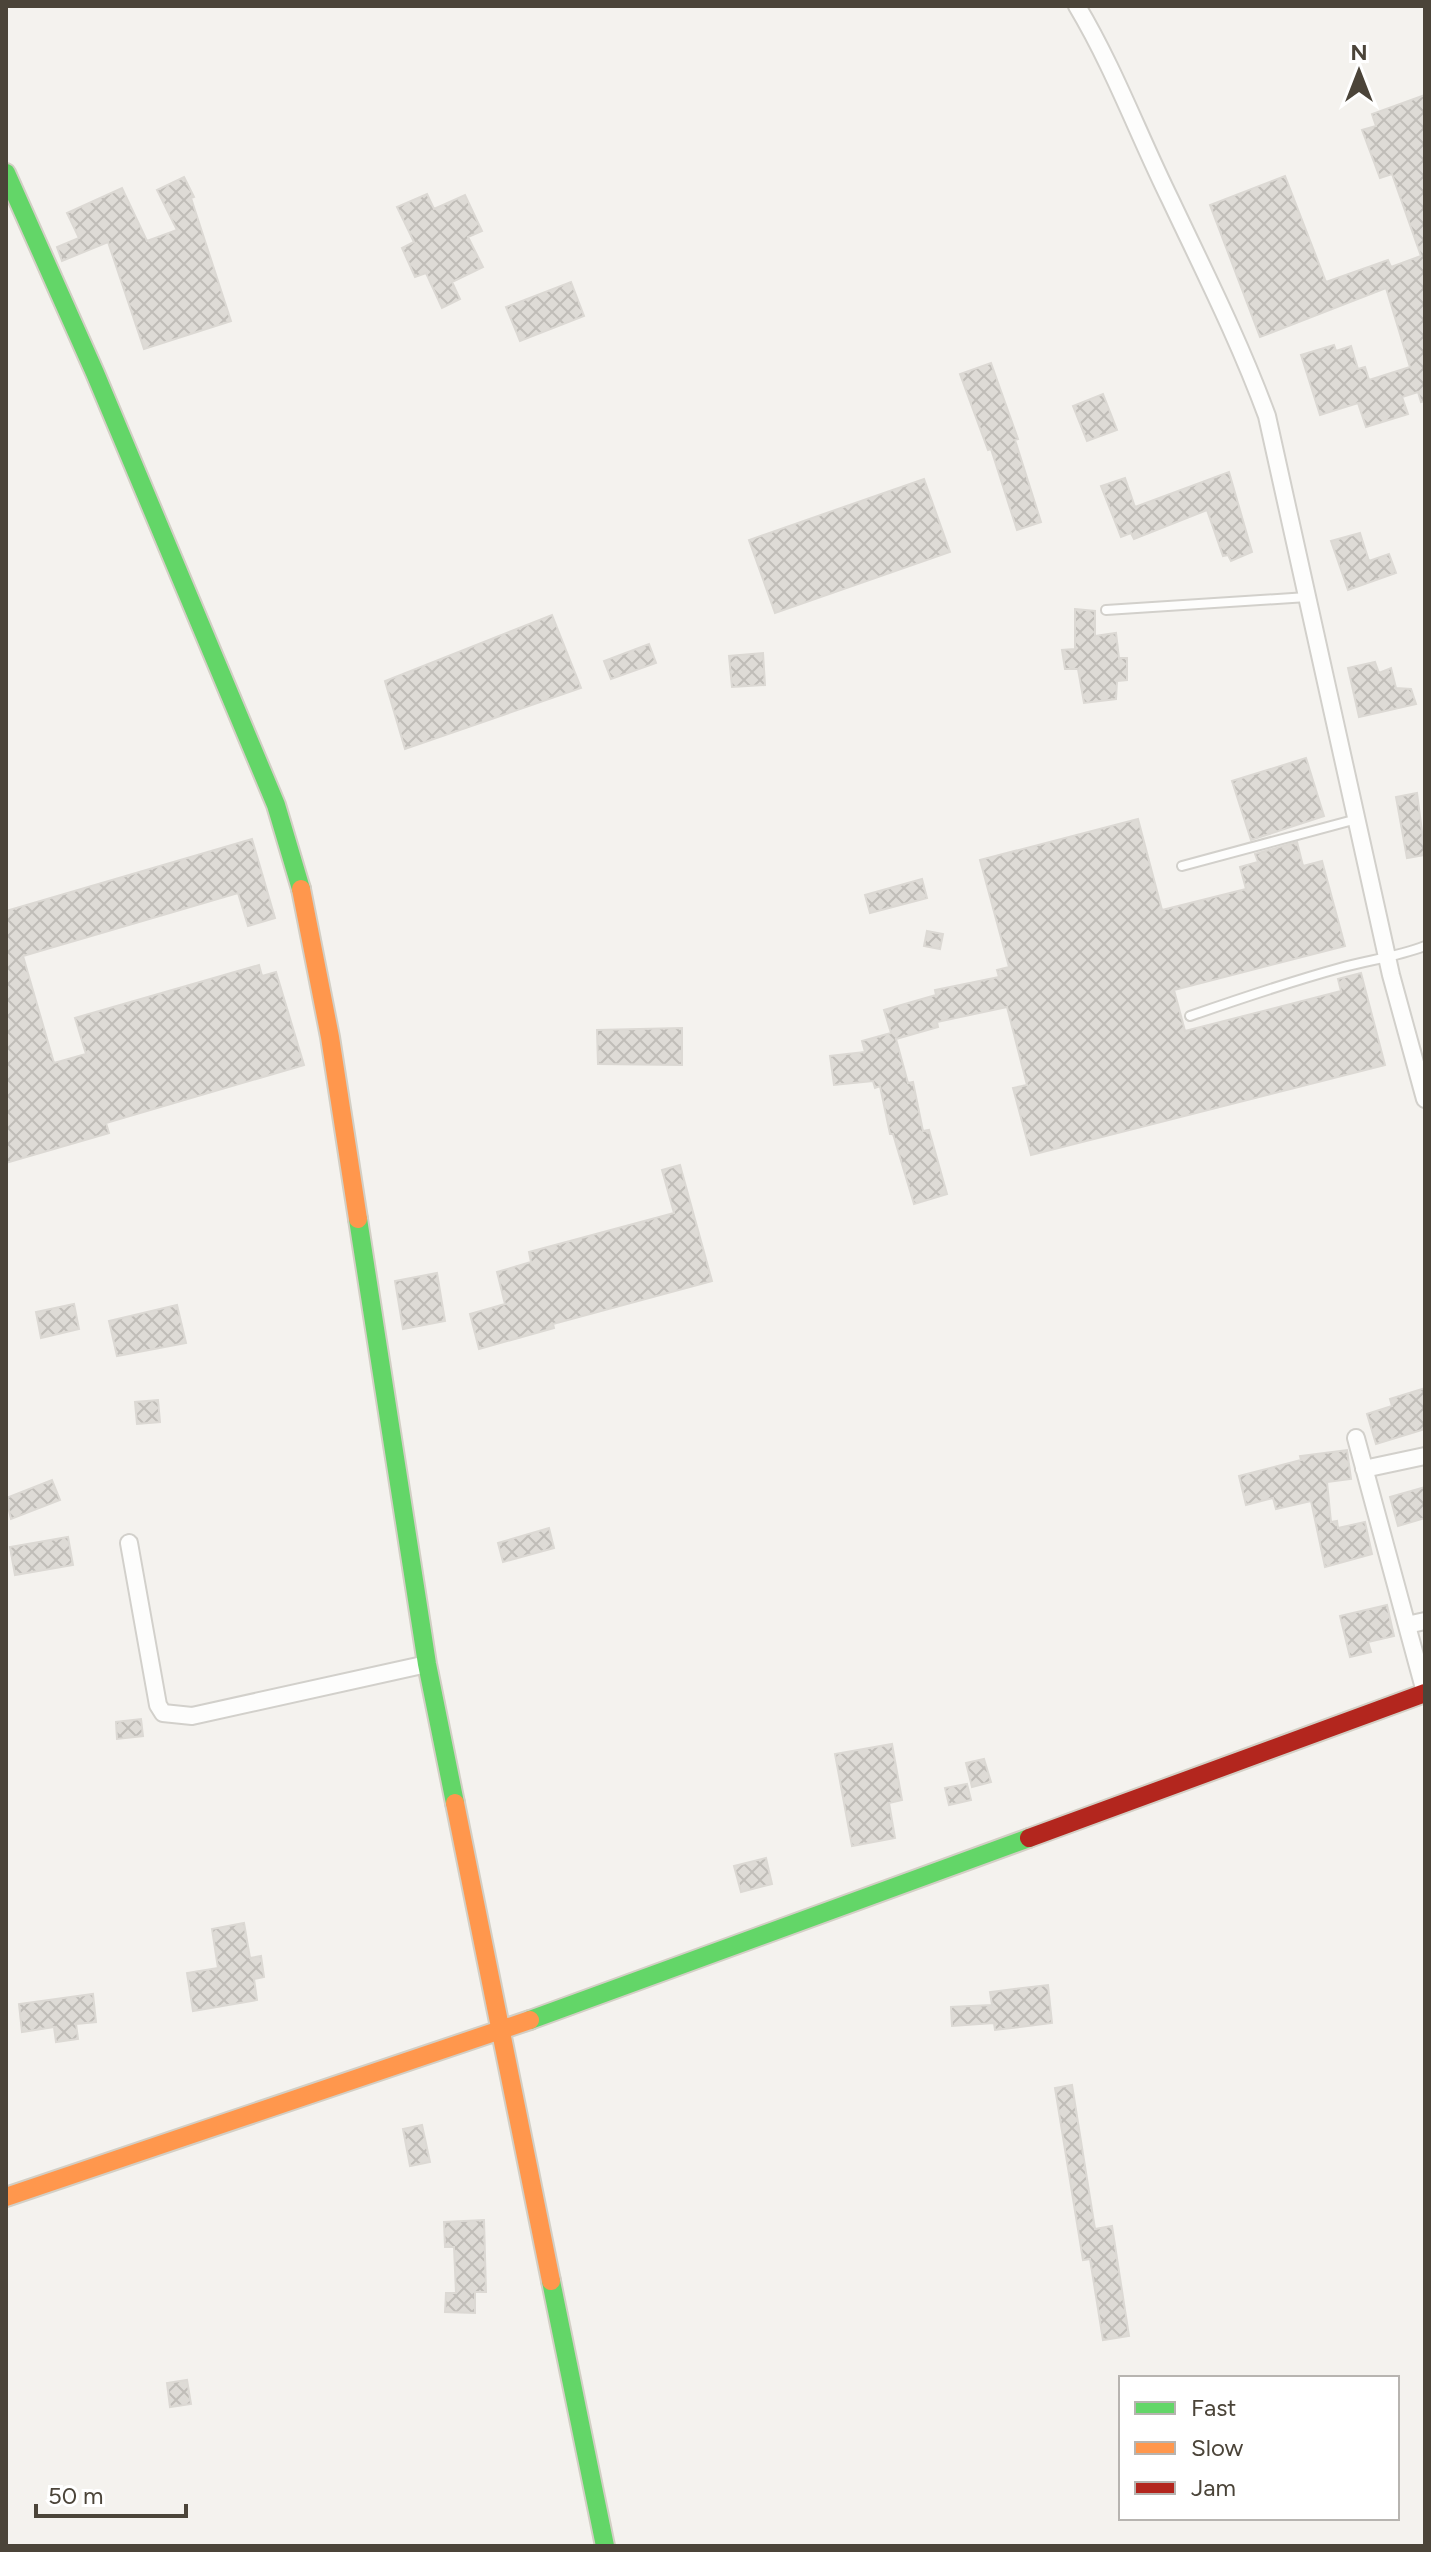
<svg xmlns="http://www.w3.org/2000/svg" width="1431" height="2552" font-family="Figtree,sans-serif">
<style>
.building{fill:url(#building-cross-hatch);stroke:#dcd9d4;stroke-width:2}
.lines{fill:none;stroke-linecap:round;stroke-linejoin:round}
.lane-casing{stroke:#d2d0cb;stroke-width:12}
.street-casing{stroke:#d2d0cb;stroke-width:20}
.fast-casing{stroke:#d3cfc5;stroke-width:22}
.slow-casing{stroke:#d3cfc5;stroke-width:22}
.jam-casing{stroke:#d3cfc5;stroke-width:22}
.lane{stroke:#fdfdfc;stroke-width:8}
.street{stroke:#fdfdfc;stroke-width:16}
.fast{stroke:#63d668;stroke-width:18}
.slow{stroke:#ff974d;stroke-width:18}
.jam{stroke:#b3261e;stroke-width:18}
</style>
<defs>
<pattern id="building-cross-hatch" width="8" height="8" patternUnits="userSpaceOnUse" patternTransform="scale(2)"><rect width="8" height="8" fill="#dedbd6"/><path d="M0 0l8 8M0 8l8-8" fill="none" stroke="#c0bdb8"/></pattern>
</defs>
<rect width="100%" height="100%" fill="#f4f2ee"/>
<path class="building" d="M 1425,95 L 1425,401 L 1421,402 L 1418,392 L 1402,397 L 1408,414 L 1366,427 L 1358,403 L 1320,415 L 1301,355 L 1334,345 L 1336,351 L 1351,346 L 1358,369 L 1365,367 L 1369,380 L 1410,367 L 1386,288 L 1260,337 L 1210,205 L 1285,176 L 1326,282 L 1388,260 L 1391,267 L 1421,256 L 1392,174 L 1380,178 L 1362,130 L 1376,126 L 1372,114 Z
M 184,177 L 194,197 L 191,198 L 231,321 L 144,349 L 108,242 L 62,261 L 57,247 L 79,238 L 67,213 L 122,188 L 147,241 L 177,230 L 157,190 Z
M 427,194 L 434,209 L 465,195 L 482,231 L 468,237 L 483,267 L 452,282 L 460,299 L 442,308 L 426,273 L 415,277 L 402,248 L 414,242 L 397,207 Z
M 571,282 L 584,316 L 520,341 L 506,307 Z
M 991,363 L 1018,439 L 1015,440 L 1041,522 L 1017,530 L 991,449 L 988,450 L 960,374 Z
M 1103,394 L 1117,430 L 1087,441 L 1073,406 Z
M 1229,472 L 1252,552 L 1231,561 L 1228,555 L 1223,556 L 1207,510 L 1134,539 L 1131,533 L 1121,537 L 1101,486 L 1125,478 L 1135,507 Z
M 924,479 L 950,552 L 775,613 L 749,540 Z
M 1360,533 L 1369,561 L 1389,554 L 1396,573 L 1348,590 L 1331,541 Z
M 1075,609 L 1095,611 L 1095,636 L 1116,633 L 1119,658 L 1127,658 L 1127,680 L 1117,681 L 1116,699 L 1084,703 L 1078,669 L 1065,669 L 1062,650 L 1075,649 Z
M 552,615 L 581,688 L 405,749 L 385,681 Z
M 649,644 L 656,663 L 611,679 L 604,661 Z
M 763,653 L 765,685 L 732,687 L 729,656 Z
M 1375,662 L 1379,673 L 1391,668 L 1396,688 L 1411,689 L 1416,704 L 1359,717 L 1348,668 Z
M 1306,758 L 1324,816 L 1251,840 L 1232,781 Z
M 1417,793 L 1425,855 L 1407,858 L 1396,797 Z
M 1138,819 L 1162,910 L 1246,889 L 1240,867 L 1258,862 L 1255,854 L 1297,842 L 1303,866 L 1322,861 L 1345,946 L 1174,990 L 1185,1031 L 1341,991 L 1338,979 L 1361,973 L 1385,1065 L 1031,1155 L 1013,1088 L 1027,1085 L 1007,1007 L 937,1022 L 938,1027 L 896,1039 L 908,1083 L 913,1082 L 923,1131 L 929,1130 L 947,1194 L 914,1204 L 893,1134 L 890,1134 L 880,1086 L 875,1088 L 873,1081 L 834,1085 L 830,1056 L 865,1052 L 862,1041 L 891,1033 L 884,1010 L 936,995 L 935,990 L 999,977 L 997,970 L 1009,967 L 980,860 Z
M 252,839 L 275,918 L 248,926 L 238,893 L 23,956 L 54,1063 L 86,1054 L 75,1018 L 259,965 L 262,976 L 276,972 L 304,1065 L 106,1123 L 109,1133 L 6,1163 L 6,911 Z
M 922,879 L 927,898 L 870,913 L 865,895 Z
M 927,931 L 943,934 L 940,949 L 924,946 Z
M 682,1028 L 682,1065 L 598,1064 L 597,1030 Z
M 680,1165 L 712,1281 L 553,1324 L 554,1328 L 479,1349 L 470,1314 L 505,1304 L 497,1272 L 531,1262 L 529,1252 L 674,1213 L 662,1170 Z
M 437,1273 L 445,1321 L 403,1329 L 395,1281 Z
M 74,1304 L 79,1329 L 41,1338 L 36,1312 Z
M 177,1305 L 186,1343 L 117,1356 L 109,1321 Z
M 1425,1388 L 1425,1429 L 1376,1444 L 1367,1414 L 1392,1406 L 1390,1399 Z
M 158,1400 L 160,1422 L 137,1424 L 135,1402 Z
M 1347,1450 L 1351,1479 L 1327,1482 L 1331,1522 L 1337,1521 L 1338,1528 L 1365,1522 L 1372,1554 L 1325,1567 L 1311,1501 L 1276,1509 L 1273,1498 L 1246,1505 L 1239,1476 L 1301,1460 L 1300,1456 Z
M 52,1480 L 60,1500 L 11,1519 L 6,1498 Z
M 1425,1487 L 1425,1518 L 1398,1526 L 1390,1497 Z
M 549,1528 L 554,1548 L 503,1562 L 498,1543 Z
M 68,1537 L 73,1565 L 15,1575 L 10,1547 Z
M 1387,1605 L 1394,1636 L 1368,1642 L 1371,1652 L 1350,1657 L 1340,1616 Z
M 141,1719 L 143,1736 L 117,1739 L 116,1722 Z
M 892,1744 L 902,1800 L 889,1803 L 895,1838 L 852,1846 L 835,1754 Z
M 984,1759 L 991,1782 L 972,1787 L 966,1763 Z
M 967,1784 L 971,1800 L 949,1805 L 945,1788 Z
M 766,1858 L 772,1884 L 741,1892 L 734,1866 Z
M 244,1923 L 250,1958 L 261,1956 L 264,1977 L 254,1979 L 257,2000 L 193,2011 L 187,1973 L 218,1968 L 212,1929 Z
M 1048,1985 L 1052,2023 L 995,2030 L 994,2023 L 952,2026 L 951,2007 L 992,2005 L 990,1992 Z
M 93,1994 L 96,2022 L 76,2024 L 78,2039 L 56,2042 L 54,2027 L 22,2032 L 19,2004 Z
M 1072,2085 L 1095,2229 L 1112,2226 L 1129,2336 L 1103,2340 L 1090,2259 L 1083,2260 L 1055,2088 Z
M 422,2125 L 430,2162 L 410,2166 L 403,2129 Z
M 484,2220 L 486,2292 L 475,2292 L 475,2313 L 445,2312 L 446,2293 L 456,2293 L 454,2247 L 445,2247 L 444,2222 Z
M 187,2380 L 191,2404 L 170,2407 L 167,2383 Z"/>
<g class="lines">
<g class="lane-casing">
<path id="lane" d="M 1106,610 L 1307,597
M 1182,866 L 1357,819
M 1190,1016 C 1239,999 1289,982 1340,968 C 1369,960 1396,957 1425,946"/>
</g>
<g class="street-casing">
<path id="street" d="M 1077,6 C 1114,68 1138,134 1170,199 C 1204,271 1239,340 1267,416 L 1391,975 L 1425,1099
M 1356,1438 L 1425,1692
M 1364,1469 L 1425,1456
M 129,1543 L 158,1705 L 163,1713 L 192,1716 L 427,1664
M 1407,1625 L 1425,1621"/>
</g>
<g class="fast-casing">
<path id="fast" d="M 6,173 L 95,373 L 276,805 L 301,889
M 358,1219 L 427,1664 L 455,1803
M 530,2020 L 1029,1838
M 551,2281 L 605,2546"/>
</g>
<g class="slow-casing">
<path id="slow" d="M 301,889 L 330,1037 L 358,1219
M 455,1803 L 551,2281
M 6,2197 L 530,2020"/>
</g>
<g class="jam-casing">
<path id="jam" d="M 1029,1838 L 1425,1693"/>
</g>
<use href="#lane" class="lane"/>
<use href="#street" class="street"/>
<use href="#fast" class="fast"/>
<use href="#slow" class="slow"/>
<use href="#jam" class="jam"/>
</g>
<rect width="1431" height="2552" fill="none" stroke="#4b4439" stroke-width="16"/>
<rect x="1119" y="2376" width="280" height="144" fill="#ffffff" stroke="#b7b4b0" stroke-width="2"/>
<rect x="1135" y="2402" width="40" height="12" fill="#63d668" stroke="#b7b4b0" stroke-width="2"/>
<text x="1191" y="2416" font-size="24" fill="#4b4439">Fast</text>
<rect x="1135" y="2442" width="40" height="12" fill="#ff974d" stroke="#b7b4b0" stroke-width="2"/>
<text x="1191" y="2456" font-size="24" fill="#4b4439">Slow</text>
<rect x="1135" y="2482" width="40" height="12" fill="#b3261e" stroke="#b7b4b0" stroke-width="2"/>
<text x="1191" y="2496" font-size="24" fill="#4b4439">Jam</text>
<g transform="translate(1359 72)" stroke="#ffffff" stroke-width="6" paint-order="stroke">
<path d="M0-6L14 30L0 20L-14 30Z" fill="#4b4439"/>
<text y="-12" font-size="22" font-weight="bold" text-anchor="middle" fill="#4b4439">N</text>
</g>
<path d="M36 2504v12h150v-12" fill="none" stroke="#4b4439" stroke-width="4"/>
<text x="48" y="2504" font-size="24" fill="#4b4439" stroke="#ffffff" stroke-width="6" paint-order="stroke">50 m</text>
</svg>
